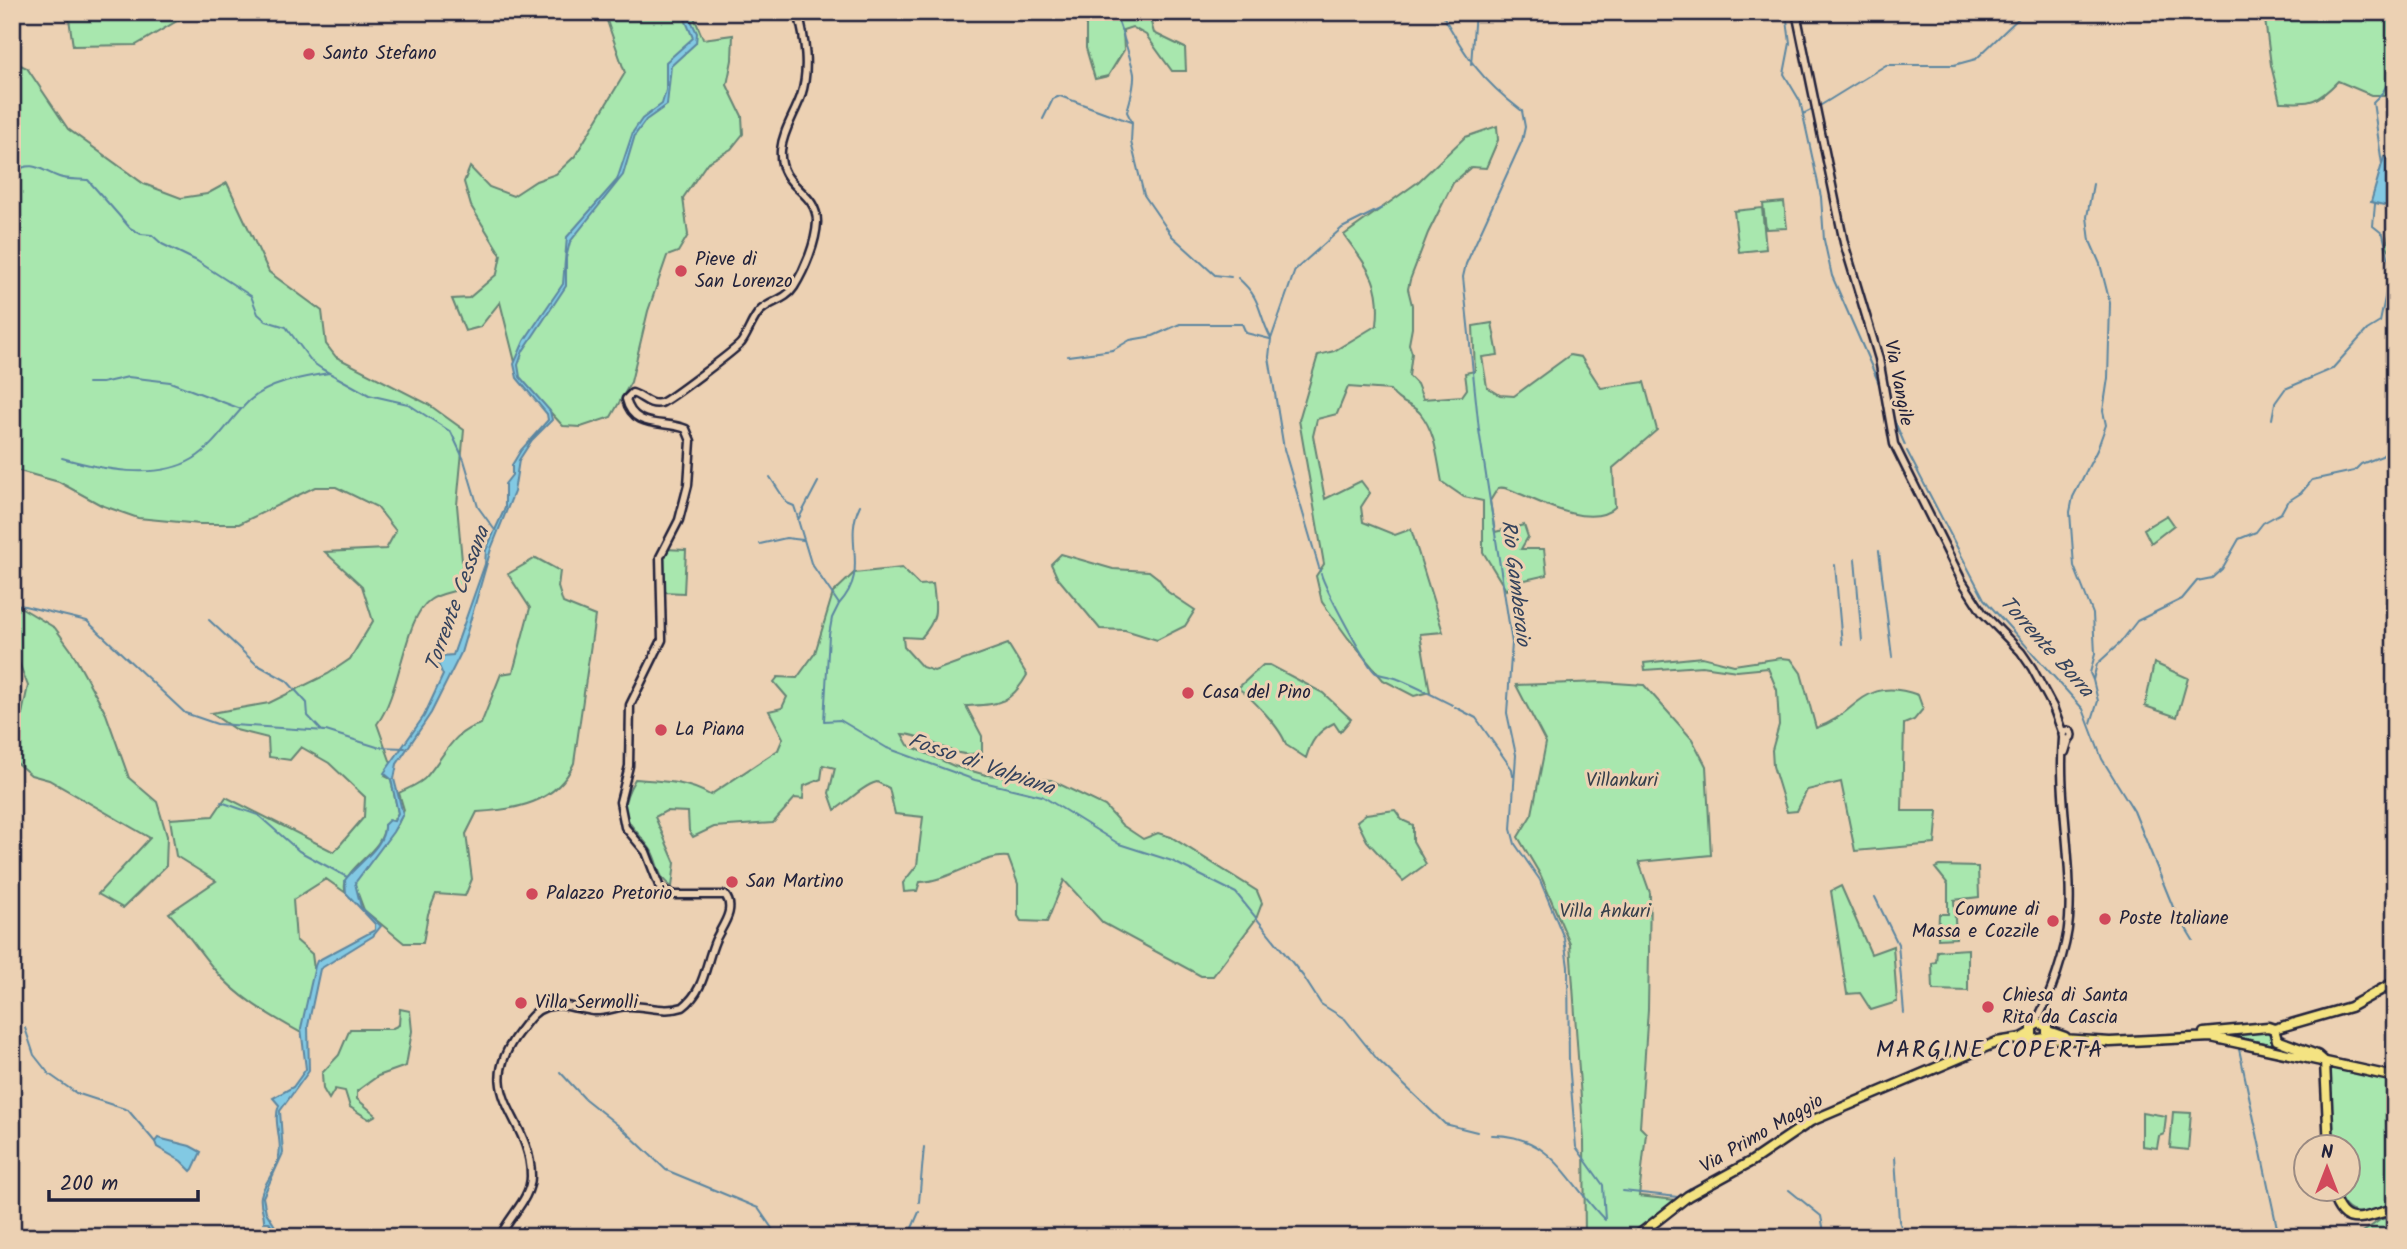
<svg xmlns="http://www.w3.org/2000/svg" width="2407" height="1249" font-family="Kalam,sans-serif">
<style>
.green{fill:#a8e7ae;stroke:#658474;stroke-width:2}
.water{fill:#82c9e3;stroke:#5c86a0;stroke-width:2}
.lines{fill:none;stroke-linecap:round;stroke-linejoin:round}
.stream{stroke:#5c86a0;stroke-width:2}
.minor-casing{stroke:#22223b;stroke-width:11}
.major-casing{stroke:#22223b;stroke-width:13}
.minor{stroke:#ecd1b3;stroke-width:6}
.major{stroke:#f4e382;stroke-width:8}
.poi-dot{fill:#d1495b;stroke:#ecd1b3;stroke-width:2.5}
.labels{text-anchor:middle;dominant-baseline:central;stroke-width:6;stroke-linejoin:round;paint-order:stroke}
.poi-label{font-size:19px;fill:#22223b;stroke:#ecd1b3;text-anchor:start}
.street-label{font-size:19px;fill:#22223b;stroke:#ecd1b3}
.park-label{font-size:19px;fill:#36404c;stroke:#ecd1b3}
.water-label{font-size:21px;font-style:italic;fill:#35435d;stroke:#ecd1b3}
.quarter-label{font-size:23px;letter-spacing:2px;fill:#22223b;stroke:#ecd1b3}
</style>
<rect width="100%" height="100%" fill="#ecd1b3"/>
<filter id="ink" filterUnits="userSpaceOnUse"><feTurbulence type="fractalNoise" baseFrequency=".0143" numOctaves="2"/><feDisplacementMap in="SourceGraphic" scale="14" xChannelSelector="R" yChannelSelector="G"/><feConvolveMatrix kernelMatrix="1 2 1 2 8 2 1 2 1" color-interpolation-filters="sRGB"/></filter>
<g filter="url(#ink)">
<path class="green" d="M 68,12 L 185,12 L 182,18 L 136,45 L 73,46 Z
M 604,12 L 692,12 L 703,39 L 733,35 L 732,60 L 727,85 L 742,116 L 743,134 L 731,149 L 707,163 L 683,198 L 688,235 L 678,252 L 667,256 L 648,311 L 631,382 L 611,417 L 581,427 L 563,426 L 519,378 L 500,302 L 480,327 L 465,331 L 452,299 L 469,298 L 497,274 L 501,255 L 471,206 L 464,182 L 470,167 L 489,187 L 513,196 L 536,181 L 556,174 L 575,156 L 625,73 Z
M 1074,12 L 1148,12 L 1154,33 L 1185,48 L 1186,71 L 1172,71 L 1146,35 L 1132,27 L 1123,30 L 1124,50 L 1108,76 L 1095,79 L 1086,48 L 1086,22 Z
M 2264,12 L 2395,12 L 2395,81 L 2386,95 L 2371,95 L 2338,81 C 2316,104 2311,103 2280,102 L 2271,65 Z
M 12,61 L 27,68 L 68,129 L 144,184 L 181,198 L 207,194 L 227,183 L 269,272 L 322,311 L 326,344 L 336,357 L 428,404 L 464,430 L 457,505 L 463,572 L 461,589 C 452,592 438,594 430,600 C 404,617 401,693 377,724 L 392,766 L 385,776 L 391,779 L 398,813 L 393,821 L 384,825 C 386,852 336,870 346,893 L 326,879 L 293,900 L 296,940 L 312,954 L 315,977 L 303,1034 C 271,1016 238,998 214,969 C 198,950 186,931 169,913 L 216,881 L 176,856 L 170,819 L 213,816 L 226,797 L 334,852 L 364,817 L 365,797 L 329,763 L 301,747 L 290,760 L 269,757 L 268,738 L 236,730 L 211,713 L 269,703 L 328,674 L 350,659 L 373,621 L 362,586 L 325,552 L 386,549 L 396,531 L 377,507 L 336,487 L 315,487 L 239,524 L 200,524 L 138,518 L 101,505 L 59,482 L 12,469 Z
M 1497,126 L 1498,140 L 1486,168 L 1471,167 L 1453,183 L 1428,233 L 1410,280 L 1408,289 L 1412,305 L 1412,328 L 1409,344 L 1412,353 L 1409,376 L 1417,384 L 1423,399 L 1462,396 L 1467,389 L 1465,373 L 1475,371 L 1473,326 L 1492,323 L 1498,355 L 1482,357 L 1487,387 L 1500,395 L 1514,396 L 1570,355 L 1581,357 L 1601,388 L 1644,382 L 1657,430 L 1613,468 L 1615,507 C 1594,528 1547,506 1523,495 C 1514,492 1507,486 1498,488 L 1490,501 L 1495,532 L 1524,525 L 1528,537 L 1521,549 L 1544,549 L 1547,575 L 1516,582 L 1506,590 L 1483,552 L 1483,501 L 1464,497 L 1442,482 C 1437,458 1436,433 1420,413 C 1411,403 1400,405 1390,390 L 1348,387 L 1337,414 L 1317,419 L 1313,436 L 1325,499 L 1361,481 L 1370,493 L 1361,507 L 1363,522 L 1395,535 L 1411,529 L 1443,632 L 1420,634 L 1430,692 L 1414,696 L 1383,680 L 1348,638 L 1322,602 L 1316,576 L 1324,564 L 1299,420 L 1318,355 L 1334,351 L 1377,325 C 1382,283 1368,268 1344,235 L 1418,182 L 1465,137 Z
M 2395,198 L 2395,258 L 2387,246 Z
M 1784,202 L 1787,228 L 1766,229 L 1763,204 Z
M 1762,208 L 1766,249 L 1739,252 L 1734,211 Z
M 2167,515 L 2174,525 L 2151,543 L 2144,529 Z
M 664,549 L 686,550 L 684,593 L 662,592 Z
M 1061,554 L 1113,569 L 1149,571 L 1158,578 L 1168,592 L 1195,610 L 1185,626 L 1157,640 L 1125,630 L 1100,629 L 1057,577 L 1051,564 Z
M 536,558 L 560,571 L 558,587 L 563,603 L 595,616 L 574,763 C 557,803 515,810 477,812 L 466,834 L 472,879 L 465,896 L 436,894 L 428,914 L 423,943 L 404,943 L 364,910 L 354,883 L 398,824 L 404,810 L 399,793 C 408,788 421,784 427,776 C 445,755 453,731 481,724 L 501,674 L 513,672 L 530,608 L 508,574 Z
M 902,568 L 919,585 L 933,584 C 936,610 939,617 921,638 L 903,637 L 904,647 L 922,667 L 934,671 L 1008,644 L 1027,675 C 1010,705 998,704 966,706 L 982,736 L 982,752 C 954,762 927,734 902,734 L 908,745 L 954,766 L 986,775 L 1051,780 L 1105,806 L 1122,825 L 1143,839 L 1158,833 L 1171,837 L 1257,891 L 1262,903 L 1256,919 L 1213,976 L 1201,976 L 1103,923 L 1064,880 L 1047,922 L 1021,921 L 1018,916 L 1018,884 L 1008,857 C 982,854 951,881 920,882 L 917,891 L 904,892 L 903,883 L 917,865 L 923,817 L 895,814 L 889,788 L 877,782 C 862,786 849,801 835,810 L 829,793 L 835,768 L 823,765 L 821,779 L 804,786 L 803,799 L 795,798 L 773,823 L 714,827 L 693,837 L 689,831 L 688,812 L 666,811 L 655,817 L 675,863 L 672,887 C 657,878 659,864 651,850 C 631,821 612,818 635,779 C 662,781 686,781 710,795 L 778,750 L 783,738 L 769,711 L 782,708 L 787,697 L 774,682 L 778,677 L 797,678 L 815,653 L 833,593 L 854,573 Z
M 12,602 L 55,628 L 71,650 L 106,714 L 129,778 L 157,802 L 167,836 L 166,866 L 123,908 L 98,894 L 150,838 L 49,780 L 31,775 L 12,759 L 12,719 L 22,714 L 28,686 L 18,660 L 12,658 Z
M 1702,657 L 1734,665 L 1781,658 L 1791,659 L 1801,673 L 1816,728 C 1858,715 1861,675 1918,695 L 1923,709 L 1914,720 L 1904,724 L 1902,811 L 1938,811 L 1935,844 L 1855,851 L 1841,782 L 1807,790 L 1797,811 L 1787,812 L 1773,766 L 1772,750 L 1779,725 L 1777,690 L 1768,668 L 1737,671 L 1702,666 L 1645,670 L 1644,663 Z
M 2154,663 L 2188,678 L 2177,717 L 2145,706 Z
M 1263,665 L 1270,665 L 1323,693 L 1351,719 L 1340,732 L 1334,723 C 1318,731 1311,741 1306,758 L 1286,745 C 1282,729 1252,698 1238,688 Z
M 1601,682 L 1644,685 L 1692,739 L 1706,766 L 1711,855 L 1639,862 L 1650,893 L 1648,1009 L 1640,1127 L 1646,1133 L 1639,1196 L 1676,1200 L 1629,1237 L 1585,1237 L 1584,1141 L 1570,944 L 1541,876 L 1518,837 L 1532,814 L 1546,743 L 1516,685 Z
M 1395,810 L 1402,820 L 1413,825 L 1413,841 L 1426,864 L 1403,881 L 1367,841 L 1357,821 L 1366,814 Z
M 1939,866 L 1978,867 L 1979,897 L 1954,900 L 1956,938 L 1938,939 L 1939,914 L 1948,914 L 1948,884 L 1935,868 Z
M 1841,886 L 1871,954 L 1893,946 L 1897,1002 L 1871,1010 L 1860,993 L 1847,994 L 1831,891 Z
M 1968,949 L 1968,991 L 1933,990 L 1932,963 L 1936,962 L 1937,951 Z
M 400,1009 L 410,1011 L 412,1031 L 406,1066 L 378,1076 L 357,1091 L 357,1099 L 376,1115 L 369,1119 L 350,1107 L 345,1091 L 335,1089 L 329,1099 L 323,1089 L 322,1073 L 339,1055 L 350,1029 L 391,1029 L 399,1025 Z
M 2268,1029 L 2272,1043 L 2269,1044 L 2233,1036 L 2235,1033 Z
M 2328,1066 L 2395,1082 L 2395,1202 C 2370,1212 2347,1224 2337,1190 L 2348,1190 L 2348,1148 L 2333,1147 Z
M 2142,1112 L 2166,1116 L 2164,1134 L 2159,1136 L 2157,1148 L 2142,1146 Z
M 2173,1112 L 2191,1113 L 2188,1150 L 2170,1148 Z
M 2395,1215 L 2395,1237 L 2356,1237 L 2380,1220 Z"/>
<path class="water" d="M 682,12 L 687,12 L 697,33 L 696,43 L 671,66 L 667,105 L 646,120 L 635,135 L 623,175 L 570,242 L 566,258 L 566,286 L 523,351 L 518,365 L 520,377 L 550,411 L 552,420 L 532,440 L 519,460 L 514,492 L 491,549 L 461,653 L 431,713 L 397,764 L 394,779 L 403,814 L 393,832 L 355,883 L 361,907 L 381,926 L 373,936 L 320,969 L 308,1026 L 309,1071 L 280,1111 L 283,1153 L 263,1197 L 266,1212 L 282,1237 L 277,1237 L 269,1222 L 264,1222 C 265,1214 259,1205 261,1196 C 264,1183 275,1172 278,1160 C 284,1141 272,1123 279,1105 L 273,1098 L 293,1087 L 306,1069 L 301,1028 L 315,966 L 317,961 L 375,930 L 375,924 L 346,893 L 345,880 C 356,864 386,847 384,825 L 389,820 L 394,821 L 398,813 L 391,779 L 384,773 L 424,716 L 443,675 L 437,662 L 441,656 L 453,655 L 485,564 L 486,550 L 505,508 L 505,484 L 512,475 L 512,465 L 521,450 L 548,420 L 547,414 L 517,378 L 514,364 L 524,341 L 563,284 L 567,237 L 617,180 L 633,132 L 642,119 L 662,104 L 666,90 L 666,62 L 693,38 Z
M 2384,157 L 2395,159 L 2388,206 L 2371,202 Z
M 158,1138 L 190,1146 L 201,1152 L 193,1169 L 191,1171 L 181,1161 L 157,1147 L 155,1142 Z"/>
<g class="lines">
<path class="stream" d="M 1114,12 C 1118,17 1133,67 1134,74 C 1135,87 1130,99 1127,112 L 1132,122 L 1131,142 L 1144,195 L 1172,236 L 1215,275 L 1231,277
M 1441,12 C 1466,57 1480,79 1522,111 L 1525,127 L 1522,141 L 1466,264 L 1463,277 L 1479,430 L 1512,643 L 1507,713 L 1516,755 L 1511,829 L 1515,844 L 1540,880 L 1564,938 L 1568,967 L 1569,1062 L 1576,1147 L 1603,1185 L 1605,1220
M 1786,12 L 1790,43 L 1784,74 L 1800,101 L 1821,197 L 1824,240 L 1832,276 L 1881,388
M 1471,64 L 1475,12
M 1818,107 L 1886,65 L 1954,65 L 1976,59 L 2025,12
M 1803,114 L 1813,109
M 1043,119 L 1053,99 L 1060,96 L 1131,122
M 2382,164 L 2373,102 L 2383,92 L 2395,68
M 12,172 C 35,160 38,169 59,177 C 67,180 79,179 88,180 L 130,228 L 141,234 L 152,235 L 162,244 L 197,261 L 251,296 L 258,314 L 266,321 L 286,327 L 312,362 L 322,369 L 369,395 L 408,404 L 451,432 L 464,460 L 478,507 L 494,529
M 1238,278 C 1263,300 1257,312 1271,338
M 1068,356 L 1113,350 L 1130,340 L 1153,336 L 1180,324 L 1242,324 L 1246,333 L 1270,339
M 88,383 L 102,383 L 128,377 L 170,382 L 241,409
M 1891,413 L 1905,445
M 2272,419 L 2275,403 L 2285,389 L 2332,369 L 2367,330 L 2380,322 L 2391,269 L 2383,234 L 2373,226 L 2375,204
M 1907,451 L 1984,599 L 2083,709 L 2102,759 L 2134,811 L 2173,907 L 2193,940
M 62,458 C 101,469 156,481 193,459 C 216,445 230,419 249,401 C 268,383 303,377 329,373
M 770,477 L 787,503 L 794,506 L 798,518
M 818,482 L 798,520 L 811,563 L 839,604 L 832,618 L 829,635 L 824,721 L 840,720 L 887,748 L 975,780 L 1042,796 L 1119,844 L 1172,861 L 1236,893 L 1303,976 L 1321,1004 L 1345,1019 L 1377,1059 L 1445,1124 L 1477,1132
M 760,544 L 786,538 L 803,540
M 1879,551 L 1892,657
M 1855,559 L 1862,641
M 1835,565 L 1842,644
M 1320,571 L 1284,449 L 1269,357 L 1271,339 L 1295,270 L 1342,228 L 1382,208
M 1321,574 C 1325,588 1368,669 1376,673 C 1383,676 1391,676 1398,679 C 1416,686 1434,696 1452,705
M 12,603 L 87,621 L 185,713 L 217,724 L 326,731 L 377,747 L 405,748
M 839,604 C 871,569 842,542 860,505
M 209,620 L 256,664 L 287,681 L 307,703 L 308,716 L 322,731
M 2093,680 L 2090,673 L 2095,654 L 2093,614 L 2074,566 L 2070,512 L 2073,497 L 2097,450 L 2106,425 L 2103,411 L 2108,378 L 2110,303 L 2100,264 L 2090,241 L 2087,217 L 2093,184
M 1455,707 L 1476,718 L 1512,769 L 1513,776
M 2091,723 L 2098,701 L 2093,680 L 2097,664 L 2120,643 L 2137,621 L 2182,599 L 2197,581 L 2212,578 L 2222,569 L 2239,539 L 2256,532 L 2263,523 L 2281,513 L 2287,502 L 2301,493 L 2312,480 L 2354,471 L 2361,464 L 2382,456 L 2395,445
M 221,802 L 258,815 L 299,851 L 347,877
M 1875,897 L 1898,944 L 1904,1013
M 25,1028 L 34,1055 L 49,1074 L 76,1093 L 128,1110 L 155,1142
M 2239,1049 L 2279,1237
M 560,1072 L 585,1099 L 624,1130 L 666,1170 L 758,1208 L 778,1237
M 1491,1135 C 1552,1134 1567,1182 1604,1219
M 1895,1157 L 1899,1221 L 1905,1237
M 1789,1190 L 1821,1216 L 1825,1237
M 1623,1191 L 1678,1197 L 1690,1188
M 919,1202 L 924,1147
M 908,1237 L 919,1212"/>
<g class="minor-casing">
<path id="minor" d="M 1796,12 L 1844,243 L 1879,359 L 1894,444 L 1962,581 L 1982,612 L 2021,652 L 2032,668 L 2053,707 L 2063,734
M2062.5 735a4.5 4.5 0 1 1 9 0a4.5 4.5 0 1 1-9 0Z
M 2065,752 L 2069,739
M 2034,1025 C 2050,999 2067,949 2069,919 C 2073,859 2058,798 2063,738
M 500,1237 C 509,1216 531,1199 531,1176 C 531,1116 471,1095 519,1032 C 527,1022 533,1011 546,1007 C 563,1002 576,1009 593,1011 C 606,1012 617,1006 630,1006 C 648,1006 665,1013 683,1007 C 705,990 705,965 715,941 C 721,927 737,910 725,895 L 674,895 L 660,888 L 646,852 L 625,827 L 620,802 L 629,766 L 630,705 L 662,640 L 660,557 L 679,520 L 688,485 L 691,441 L 686,429 C 665,420 633,430 626,399 L 632,393 C 643,396 648,406 661,403 C 669,400 734,351 741,343 C 748,334 752,319 760,311 C 770,301 786,300 794,287 C 805,269 816,243 817,222 C 817,189 778,189 781,150 C 783,130 795,114 801,96 C 810,69 805,39 798,12"/>
</g>
<g class="major-casing">
<path id="major" d="M 2274,1029 L 2350,1007 L 2395,982
M 2048,1031 L 2065,1037
M 2204,1033 L 2268,1027 L 2274,1029 L 2277,1040
M 2032,1037 L 2032,1027 L 2039,1023 L 2047,1027 L 2047,1036
M 2277,1040 L 2317,1055 L 2325,1062
M 2019,1042 L 2045,1038 L 2110,1042 L 2211,1037 L 2395,1077
M 2325,1062 L 2329,1148
M 2332,1190 C 2342,1233 2364,1216 2395,1209
M 1636,1237 L 1688,1196 L 1752,1161 L 1811,1121 L 1997,1042 L 2022,1038 L 2031,1033"/>
</g>
<use href="#minor" class="minor"/>
<use href="#major" class="major"/>
</g>
</g>
<g class="poi-dot">
<circle cx="309" cy="54" r="7"/>
<circle cx="681" cy="271" r="7"/>
<circle cx="1188" cy="693" r="7"/>
<circle cx="661" cy="730" r="7"/>
<circle cx="732" cy="882" r="7"/>
<circle cx="532" cy="894" r="7"/>
<circle cx="2105" cy="919" r="7"/>
<circle cx="2053" cy="921" r="7"/>
<circle cx="521" cy="1003" r="7"/>
<circle cx="1988" cy="1007" r="7"/>
</g>
<g class="labels">
<g class="poi-label">
<text x="323" y="54">Santo Stefano</text>
<text x="695" y="260">Pieve di<tspan x="695" dy="22">San Lorenzo</tspan></text>
<text x="1202" y="693">Casa del Pino</text>
<text x="675" y="730">La Piana</text>
<text x="746" y="882">San Martino</text>
<text x="546" y="894">Palazzo Pretorio</text>
<text x="2039" y="910" text-anchor="end">Comune di<tspan x="2039" dy="22">Massa e Cozzile</tspan></text>
<text x="2119" y="919">Poste Italiane</text>
<text x="2002" y="996">Chiesa di Santa<tspan x="2002" dy="22">Rita da Cascia</tspan></text>
<text x="535" y="1003">Villa Sermolli</text>
</g>
<g class="street-label">
<text transform="translate(1898 383) rotate(79)">Via Vangile</text>
<text transform="translate(1762 1134) rotate(-30)">Via Primo Maggio</text>
</g>
<g class="park-label">
<text x="1622" y="781">Villankuri</text>
<text x="1605" y="912">Villa Ankuri</text>
</g>
<g class="water-label">
<text transform="translate(1515 583) rotate(83)">Rio Gamberaio</text>
<text transform="translate(458 599) rotate(-70)">Torrente Cessana</text>
<text transform="translate(2046 647) rotate(48)">Torrente Borra</text>
<text transform="translate(981 765) rotate(19)">Fosso di Valpiana</text>
</g>
<g class="quarter-label">
<text x="1990" y="1051">MARGINE COPERTA</text>
</g>
</g>
<rect width="2407" height="1249" fill="none" stroke="#ecd1b3" stroke-width="42"/>
<rect x="21" y="21" width="2365" height="1207" fill="none" stroke="#22223b" stroke-width="2.5" filter="url(#ink)"/>
<g transform="translate(2327 1168)"><circle r="33" fill="#ecd1b3" stroke="#9b8b83" stroke-width="2"/>
<path d="M0-5L12 26L0 18L-12 26Z" fill="#d1495b"/>
<text y="-10" font-size="19" font-weight="bold" text-anchor="middle" fill="#22223b">N</text>
</g>
<path d="M49 1190v10h149v-10" fill="none" stroke="#22223b" stroke-width="3.5"/>
<text x="60" y="1190" font-size="21" fill="#22223b" stroke="#ecd1b3" stroke-width="5" paint-order="stroke">200 m</text>
</svg>
